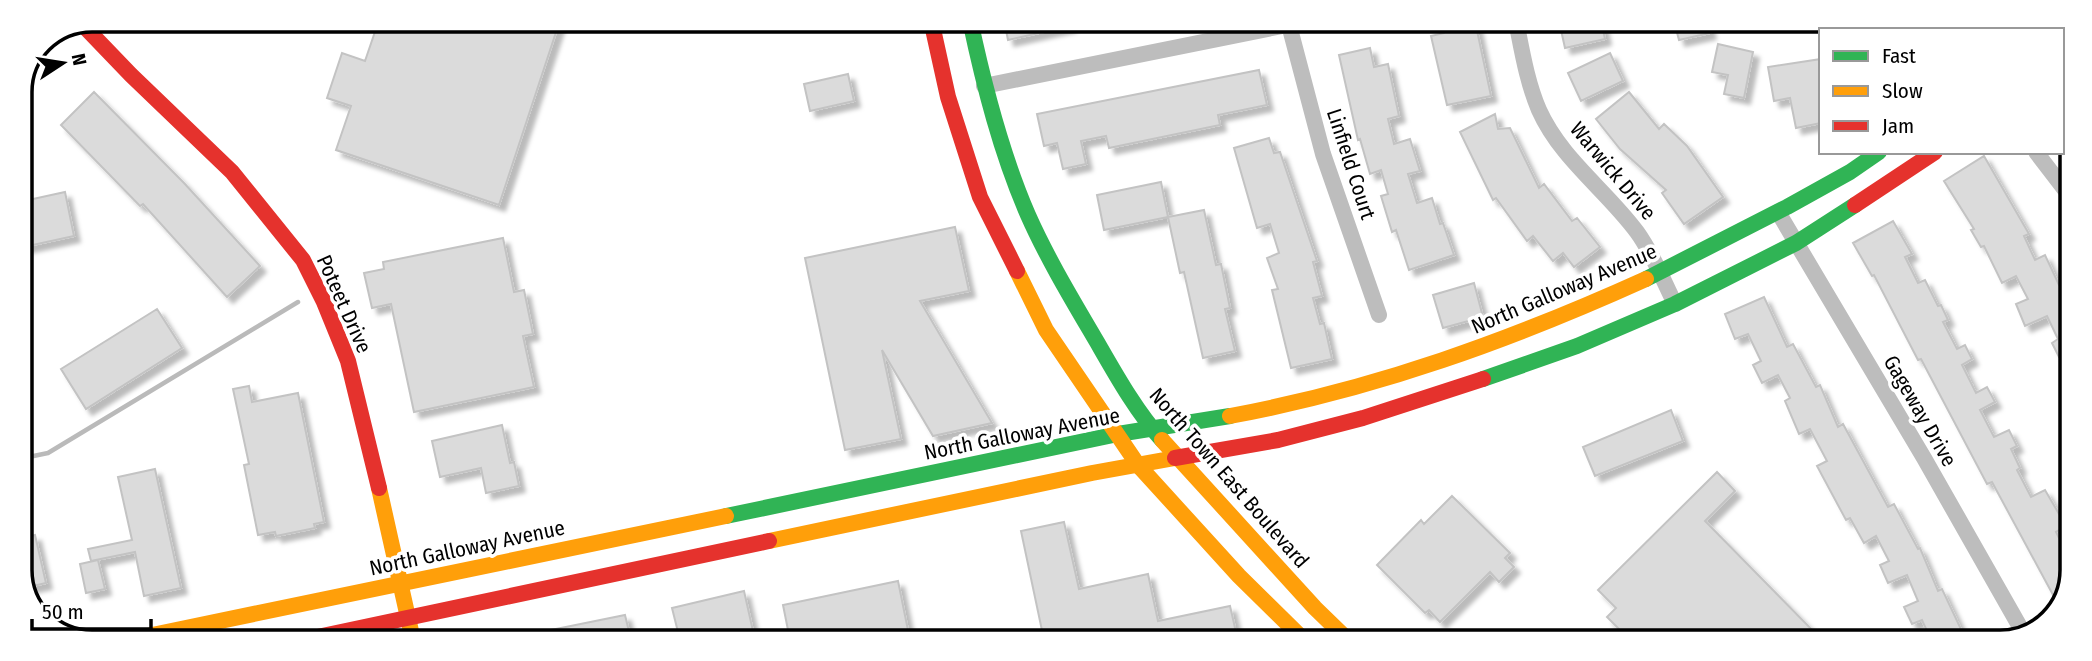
<svg xmlns="http://www.w3.org/2000/svg" width="2092" height="661" font-family="'Fira Sans Condensed',sans-serif">
<style>
.lines{fill:none;stroke-linecap:round;stroke-linejoin:round}
.stream{stroke:#bababa;stroke-width:4.5}
.building{fill:#dbdbdb;stroke:#c3c3c3;stroke-width:2;filter:url(#shadow)}
.street{stroke:#bdbdbd;stroke-width:16}
.fast{stroke:#30b455;stroke-width:16}
.slow{stroke:#ff9f0a;stroke-width:16}
.jam{stroke:#e5322d;stroke-width:16}
.labels{text-anchor:middle;dominant-baseline:central;stroke-width:7;stroke-linejoin:round;paint-order:stroke}
.street-label{font-size:21px;fill:#000;stroke:#fff}
.rim{fill:none;stroke:#000;stroke-width:3.5}
</style>
<defs>
<filter id="shadow"><feDropShadow dx="6" dy="6" stdDeviation="2" flood-color="#0004"/></filter>
</defs>
<rect width="100%" height="100%" fill="#fff"/>
<g class="lines">
<path class="stream" d="M 19,459 L 48,453 L 298,302"/>
</g>
<path class="building" d="M 379,20 L 560,20 L 499,205 L 336,150 L 351,106 L 327,98 L 342,53 L 365,61 Z
M 1004,20 L 1070,21 L 1070,26 L 1008,40 Z
M 1441,21 L 1475,21 L 1491,96 L 1447,105 L 1431,36 L 1444,33 Z
M 1559,21 L 1601,21 L 1605,39 L 1565,48 Z
M 1674,21 L 1707,21 L 1710,33 L 1679,40 Z
M 1718,44 L 1753,52 L 1744,98 L 1724,94 L 1728,75 L 1712,72 Z
M 1370,48 L 1374,67 L 1388,64 L 1399,116 L 1388,119 L 1394,144 L 1410,139 L 1420,171 L 1408,174 L 1417,203 L 1432,198 L 1440,224 L 1443,223 L 1454,255 L 1409,270 L 1396,230 L 1392,232 L 1381,196 L 1388,194 L 1381,170 L 1370,174 L 1360,139 L 1358,140 L 1339,55 Z
M 1610,53 L 1623,81 L 1581,101 L 1568,73 Z
M 1821,59 L 1821,123 L 1796,128 L 1790,98 L 1774,101 L 1768,67 Z
M 1259,70 L 1267,105 L 1218,115 L 1220,125 L 1109,148 L 1106,136 L 1081,141 L 1086,164 L 1063,169 L 1057,143 L 1044,146 L 1037,114 Z
M 848,74 L 854,101 L 810,111 L 804,84 Z
M 94,92 L 184,183 L 260,266 L 227,297 L 143,204 L 140,206 L 61,125 Z
M 1629,92 L 1659,129 L 1664,124 L 1687,146 L 1723,197 L 1684,224 L 1662,193 L 1666,190 L 1620,149 L 1596,119 Z
M 1495,114 L 1498,129 L 1510,128 L 1539,188 L 1544,184 L 1572,221 L 1577,218 L 1600,247 L 1574,267 L 1563,253 L 1553,261 L 1533,236 L 1527,241 L 1496,198 L 1493,200 L 1460,132 Z
M 1269,138 L 1274,153 L 1280,152 L 1317,261 L 1313,262 L 1322,296 L 1313,298 L 1320,324 L 1324,323 L 1332,359 L 1291,368 L 1272,290 L 1278,289 L 1267,258 L 1279,253 L 1270,224 L 1257,228 L 1234,148 Z
M 1984,156 L 2029,234 L 2024,236 L 2035,260 L 2045,255 L 2059,285 L 2064,283 L 2072,300 L 2071,368 L 2065,354 L 2059,357 L 2052,343 L 2058,339 L 2047,316 L 2025,326 L 2016,304 L 2028,299 L 2016,276 L 2002,283 L 1984,246 L 1981,247 L 1971,230 L 1974,229 L 1944,181 Z
M 1161,182 L 1168,217 L 1104,230 L 1097,195 Z
M 65,192 L 74,236 L 19,248 L 19,202 Z
M 1204,210 L 1216,265 L 1221,264 L 1230,308 L 1225,309 L 1235,351 L 1203,358 L 1184,272 L 1180,273 L 1168,217 Z
M 1893,221 L 1912,254 L 1905,257 L 1918,283 L 1925,280 L 1938,306 L 1941,305 L 1948,320 L 1943,322 L 1957,349 L 1965,345 L 1972,359 L 1962,365 L 1976,393 L 1987,387 L 1995,402 L 1980,410 L 1994,437 L 2009,430 L 2017,446 L 2011,449 L 2020,468 L 2017,470 L 2031,497 L 2045,490 L 2066,526 L 2056,532 L 2070,560 L 2070,589 L 2059,606 L 1992,482 L 1987,484 L 1921,359 L 1918,360 L 1874,275 L 1872,276 L 1853,243 Z
M 955,227 L 969,291 L 920,301 L 992,423 L 933,436 L 882,350 L 901,439 L 845,450 L 805,258 Z
M 503,238 L 514,292 L 524,290 L 533,334 L 523,336 L 534,387 L 414,412 L 391,304 L 372,308 L 364,273 L 384,269 L 383,262 Z
M 1474,283 L 1483,317 L 1443,328 L 1433,295 Z
M 1764,297 L 1787,347 L 1793,344 L 1816,387 L 1820,385 L 1838,427 L 1843,424 L 1888,507 L 1894,504 L 1918,549 L 1920,548 L 1938,591 L 1942,589 L 1967,642 L 1932,642 L 1922,620 L 1912,624 L 1904,607 L 1918,601 L 1907,575 L 1888,583 L 1880,565 L 1889,561 L 1876,536 L 1864,543 L 1850,518 L 1846,520 L 1817,466 L 1827,461 L 1810,429 L 1799,434 L 1785,401 L 1790,398 L 1778,375 L 1762,383 L 1753,365 L 1761,361 L 1748,334 L 1735,339 L 1725,314 Z
M 157,309 L 182,348 L 86,409 L 61,369 Z
M 249,386 L 252,402 L 298,393 L 324,522 L 314,524 L 315,528 L 276,536 L 275,532 L 258,535 L 244,465 L 249,464 L 233,389 Z
M 1671,410 L 1683,441 L 1595,476 L 1583,447 Z
M 502,425 L 510,463 L 514,462 L 519,486 L 486,493 L 481,468 L 440,477 L 432,441 Z
M 155,469 L 181,588 L 144,596 L 135,552 L 91,561 L 88,549 L 132,540 L 118,477 Z
M 1717,472 L 1735,491 L 1705,521 L 1824,642 L 1631,641 L 1607,617 L 1616,608 L 1598,590 Z
M 1452,496 L 1510,553 L 1505,558 L 1514,567 L 1499,582 L 1490,572 L 1440,622 L 1429,610 L 1425,613 L 1377,565 L 1421,520 L 1424,524 Z
M 1064,522 L 1079,589 L 1148,574 L 1158,621 L 1230,606 L 1238,641 L 1044,640 L 1021,531 Z
M 35,535 L 46,583 L 24,588 L 19,575 L 19,539 Z
M 98,560 L 105,589 L 86,593 L 80,564 Z
M 898,581 L 910,640 L 790,640 L 783,605 Z
M 744,591 L 755,640 L 736,640 L 734,635 L 714,640 L 680,640 L 672,608 Z
M 625,615 L 631,640 L 532,640 L 531,634 Z"/>
<g class="lines">
<path class="street" d="M 1516,21 C 1522,51 1527,82 1539,110 C 1561,159 1606,190 1637,232 C 1653,254 1663,280 1675,304
M 1778,21 L 1789,22
M 1921,22 L 1930,30
M 1289,25 L 1323,154 L 1379,315
M 984,86 L 1307,21
M 2036,152 L 2072,199
M 1778,212 L 1924,458 L 2024,634"/>
<path class="fast" d="M 970,20 C 984,86 1001,153 1028,215 C 1047,258 1073,301 1097,342 C 1116,375 1136,411 1162,440
M 1646,279 L 1787,207 L 1850,172 L 1879,152
M 1483,379 L 1577,346 L 1675,304 L 1796,243 L 1855,205
M 726,516 L 1118,434 L 1230,416"/>
<path class="slow" d="M 1017,271 L 1046,330 L 1138,465 L 1239,576 L 1305,641
M 1230,416 C 1376,389 1511,340 1646,279
M 1162,440 L 1315,608 L 1349,641
M 379,488 L 413,640
M 769,541 L 1092,473 L 1175,458
M 133,639 L 726,516"/>
<path class="jam" d="M 931,20 L 948,97 L 980,197 L 1017,271
M 81,23 L 131,75 L 232,172 L 303,260 L 324,302 L 348,361 L 379,488
M 1855,205 L 1935,152
M 1175,458 L 1278,440 L 1363,418 L 1483,379
M 308,639 L 769,541"/>
</g>
<g class="labels">
<g class="street-label">
<text transform="translate(1351 164) rotate(72)">Linfield Court</text>
<text transform="translate(1613 171) rotate(50)">Warwick Drive</text>
<text transform="translate(1564 289) rotate(-23)">North Galloway Avenue</text>
<text transform="translate(344 304) rotate(66)">Poteet Drive</text>
<text transform="translate(1920 411) rotate(60)">Gageway Drive</text>
<text transform="translate(1022 434) rotate(-11)">North Galloway Avenue</text>
<text transform="translate(1229 478) rotate(49)">North Town East Boulevard</text>
<text transform="translate(467 548) rotate(-12)">North Galloway Avenue</text>
</g>
</g>
<path d="M0 0H2092V661H0ZM92 32H2000A60 60 0 0 1 2060 92V570A60 60 0 0 1 2000 630H92A60 60 0 0 1 32 570V92A60 60 0 0 1 92 32Z" fill="#fff" fill-rule="evenodd"/>
<path class="rim" d="M92 32H2000A60 60 0 0 1 2060 92V570A60 60 0 0 1 2000 630H92A60 60 0 0 1 32 570V92A60 60 0 0 1 92 32Z"/>
<rect x="1819" y="28" width="245" height="126" fill="#ffffff" stroke="#999999" stroke-width="2"/>
<rect x="1833" y="51" width="35" height="10" fill="#30b455" stroke="#999999" stroke-width="2"/>
<text x="1882" y="63" font-size="21" fill="#000000">Fast</text>
<rect x="1833" y="86" width="35" height="10" fill="#ff9f0a" stroke="#999999" stroke-width="2"/>
<text x="1882" y="98" font-size="21" fill="#000000">Slow</text>
<rect x="1833" y="121" width="35" height="10" fill="#e5322d" stroke="#999999" stroke-width="2"/>
<text x="1882" y="133" font-size="21" fill="#000000">Jam</text>
<g transform="translate(63 63) rotate(78)" stroke="#ffffff" stroke-width="5" paint-order="stroke">
<path d="M0-5L12 26L0 18L-12 26Z" fill="#000000"/>
<text y="-10" font-size="19" font-weight="bold" text-anchor="middle" fill="#000000">N</text>
</g>
<path d="M32 619v10h119v-10" fill="none" stroke="#000000" stroke-width="3.5"/>
<text x="42" y="619" font-size="21" fill="#000000" stroke="#ffffff" stroke-width="5" paint-order="stroke">50 m</text>
</svg>
